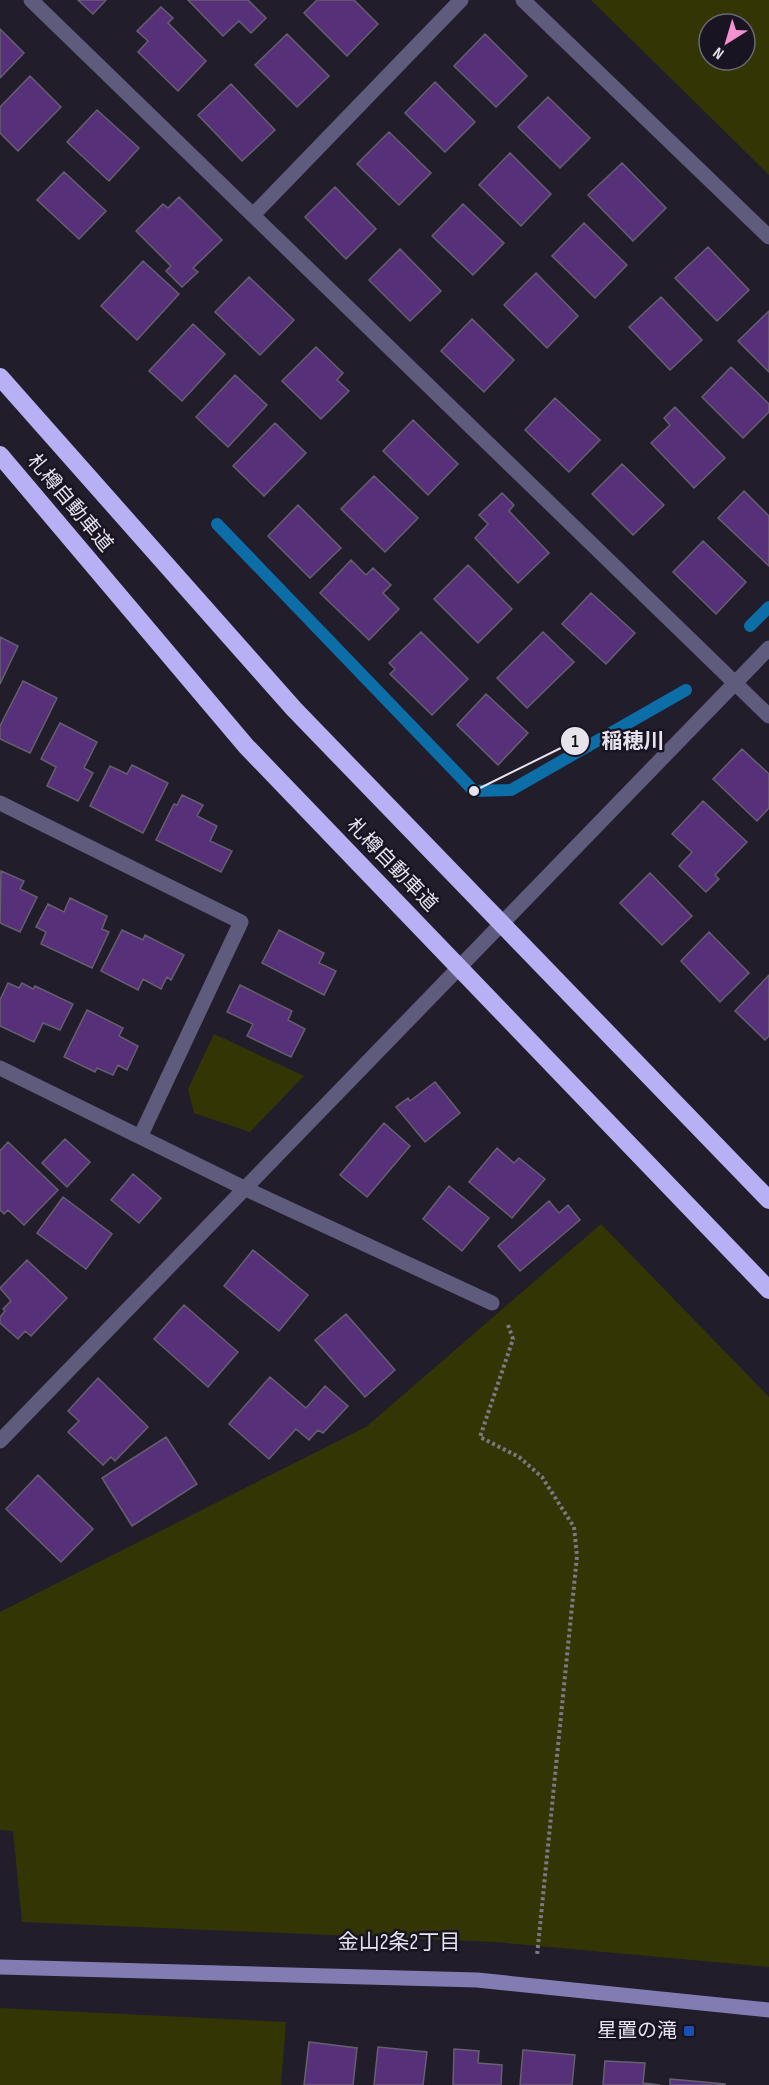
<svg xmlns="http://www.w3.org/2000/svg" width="769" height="2085" font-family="'Sofia Sans Condensed','Noto Sans JP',sans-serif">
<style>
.green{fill:#343505;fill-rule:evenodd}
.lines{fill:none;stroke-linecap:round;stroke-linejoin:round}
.stream{stroke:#0c6da7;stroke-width:12}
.building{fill:#563079;stroke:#665f6f;stroke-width:1.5}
.path{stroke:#7c7884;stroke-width:4;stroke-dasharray:3 3;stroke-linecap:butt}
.street{stroke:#5f5b7d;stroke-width:15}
.secondary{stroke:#827cb3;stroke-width:15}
.highway{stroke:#b7b0f5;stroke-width:18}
.transit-dot{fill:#1a4fb4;stroke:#191421;stroke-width:2}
.labels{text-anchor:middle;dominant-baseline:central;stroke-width:5;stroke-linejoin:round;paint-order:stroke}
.street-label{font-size:20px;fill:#e6e3ed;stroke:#191421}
.poi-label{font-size:20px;fill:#e6e3ed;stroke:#191421;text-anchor:end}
.neighbourhood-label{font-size:21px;fill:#e6e3ed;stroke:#191421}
.leader{fill:none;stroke:#e6e3ed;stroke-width:2}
.callout-dot{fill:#e6e3ed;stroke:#191421;stroke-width:2}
.mark-label{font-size:18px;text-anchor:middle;font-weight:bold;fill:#111}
.callout-label{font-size:21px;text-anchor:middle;font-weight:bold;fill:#e6e3ed;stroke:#191421;stroke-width:5;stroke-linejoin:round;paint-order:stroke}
</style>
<rect width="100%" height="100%" fill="#221d2b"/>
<path class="green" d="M 591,0 L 769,0 L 769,175 ZM 709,24 L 745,24 L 745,60 L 709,60 Z
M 214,1034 L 304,1076 L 250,1132 L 194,1113 L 188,1089 Z
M 601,1224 L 769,1397 L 769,1967 L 495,1942 L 22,1922 L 13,1831 L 0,1830 L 0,1612 L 366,1427 Z
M 0,2008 L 286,2022 L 281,2085 L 0,2085 Z"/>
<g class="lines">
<path class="stream" d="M 217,524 L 474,791 L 511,790 L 686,690
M 750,626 L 769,607"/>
</g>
<path class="building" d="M 78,0 L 106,0 L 93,14 Z
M 188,0 L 248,0 L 266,18 L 251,33 L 239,21 L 223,36 Z
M 317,0 L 354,0 L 378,24 L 347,56 L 304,13 Z
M 161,7 L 173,18 L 168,23 L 206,61 L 178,91 L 138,52 L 148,41 L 137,31 Z
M 0,29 L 24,53 L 0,78 Z
M 287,34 L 329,76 L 297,107 L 255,65 Z
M 485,34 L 527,76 L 496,107 L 454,66 Z
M 30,76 L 61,107 L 18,151 L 0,133 L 0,107 Z
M 435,82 L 475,122 L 445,152 L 405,113 Z
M 231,84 L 275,130 L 242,161 L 198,115 Z
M 548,97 L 590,138 L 560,168 L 518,127 Z
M 97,110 L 139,148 L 109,181 L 67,142 Z
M 389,132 L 431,173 L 399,205 L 357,164 Z
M 510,153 L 551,194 L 521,226 L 479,185 Z
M 622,163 L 666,208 L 633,241 L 588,195 Z
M 64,172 L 106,211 L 79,239 L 37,200 Z
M 335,187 L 376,229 L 346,259 L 305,217 Z
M 179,197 L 222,240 L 193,268 L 198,272 L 182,287 L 166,271 L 171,266 L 136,231 L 163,204 L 168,208 Z
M 463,204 L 504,243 L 473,275 L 432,236 Z
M 584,223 L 627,265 L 595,298 L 552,256 Z
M 708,247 L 749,290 L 717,321 L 675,278 Z
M 400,249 L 441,291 L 410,321 L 369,280 Z
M 143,261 L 179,294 L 137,340 L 101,306 Z
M 536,273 L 578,316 L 547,348 L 504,305 Z
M 249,277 L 294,320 L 260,355 L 215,312 Z
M 661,297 L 702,340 L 670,370 L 629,327 Z
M 769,311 L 769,372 L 738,341 Z
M 472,319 L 514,360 L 484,392 L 441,351 Z
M 193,324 L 225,354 L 182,401 L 149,371 Z
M 316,347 L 343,373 L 337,380 L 349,391 L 321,419 L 282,381 Z
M 731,367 L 769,404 L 769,412 L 743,438 L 702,397 Z
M 235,375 L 267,405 L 228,447 L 196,417 Z
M 555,398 L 600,440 L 569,472 L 525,430 Z
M 675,407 L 725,458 L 694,488 L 651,443 L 670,425 L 664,418 Z
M 413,420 L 458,464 L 428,495 L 383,451 Z
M 275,423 L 306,453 L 264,496 L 233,466 Z
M 622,464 L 664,505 L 633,535 L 592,494 Z
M 374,476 L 418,518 L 385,552 L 341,509 Z
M 744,491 L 769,516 L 769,566 L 718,518 Z
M 502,493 L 514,505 L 509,511 L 549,553 L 518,583 L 475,538 L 488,524 L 479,515 Z
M 298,505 L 341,548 L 310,578 L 268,536 Z
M 703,541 L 746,582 L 716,614 L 673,572 Z
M 351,560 L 366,575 L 373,568 L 391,585 L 383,593 L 399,609 L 369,640 L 320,593 Z
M 468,565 L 512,609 L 478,643 L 434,599 Z
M 591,593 L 635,633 L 606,664 L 562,624 Z
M 421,632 L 468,679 L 432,715 L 390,674 L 395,669 L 389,663 Z
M 543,632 L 574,662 L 527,708 L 497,678 Z
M 0,637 L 18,646 L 0,684 Z
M 23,681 L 57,698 L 30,753 L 0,739 L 0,726 Z
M 486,694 L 528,733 L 498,765 L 457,725 Z
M 60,723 L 97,742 L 84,768 L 93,773 L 78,801 L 47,786 L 56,767 L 41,759 Z
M 742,749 L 769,774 L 769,808 L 757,821 L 713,779 Z
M 132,765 L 168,783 L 143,833 L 90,806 L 110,766 L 127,774 Z
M 182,795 L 203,805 L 197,816 L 217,826 L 210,841 L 232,851 L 221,872 L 156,840 L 174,804 L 177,805 Z
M 703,801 L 747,842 L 715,875 L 719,879 L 706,892 L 679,866 L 692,852 L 672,834 Z
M 1,871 L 24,881 L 20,889 L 37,897 L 20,932 L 0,923 Z
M 650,873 L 692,916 L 662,945 L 620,903 Z
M 70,898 L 107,916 L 102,929 L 109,932 L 92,968 L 41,944 L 46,932 L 36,927 L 48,904 L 64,912 Z
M 122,930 L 143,940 L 145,935 L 184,955 L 171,980 L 167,977 L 161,989 L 143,979 L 138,990 L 101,971 Z
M 279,930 L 324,953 L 319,963 L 336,971 L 324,995 L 262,963 Z
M 709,932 L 749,973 L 720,1002 L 681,961 Z
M 769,975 L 769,1036 L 765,1040 L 735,1011 Z
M 8,983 L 19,988 L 22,983 L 33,989 L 35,986 L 73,1004 L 60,1030 L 43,1023 L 34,1042 L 0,1026 L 0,1000 Z
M 240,985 L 292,1011 L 288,1020 L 305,1029 L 291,1057 L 247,1036 L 253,1024 L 227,1012 Z
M 87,1010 L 123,1028 L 119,1036 L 138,1046 L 127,1070 L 118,1065 L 113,1075 L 97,1068 L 95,1072 L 64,1057 Z
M 435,1082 L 460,1113 L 425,1142 L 396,1107 L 408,1098 L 410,1101 Z
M 384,1123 L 410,1146 L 367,1197 L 340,1175 Z
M 65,1139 L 90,1162 L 67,1187 L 42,1163 Z
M 8,1142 L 58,1190 L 24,1225 L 8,1210 L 4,1214 L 0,1210 L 0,1151 Z
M 497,1148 L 514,1163 L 519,1158 L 545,1179 L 512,1218 L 469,1182 Z
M 133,1174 L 161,1198 L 139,1223 L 111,1200 Z
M 449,1186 L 489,1218 L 462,1251 L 423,1219 Z
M 63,1197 L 112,1234 L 86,1269 L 37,1233 Z
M 549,1201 L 559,1213 L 568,1205 L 580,1220 L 520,1271 L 498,1246 Z
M 253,1250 L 308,1295 L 279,1331 L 224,1286 Z
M 27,1260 L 67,1298 L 31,1336 L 25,1331 L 18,1339 L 0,1323 L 0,1317 L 5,1311 L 3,1309 L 11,1301 L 0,1288 Z
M 184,1305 L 238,1352 L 208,1387 L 154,1339 Z
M 346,1314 L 395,1370 L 365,1397 L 315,1340 Z
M 270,1377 L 306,1408 L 325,1386 L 348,1406 L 323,1433 L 318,1430 L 309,1440 L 296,1429 L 269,1459 L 229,1424 Z
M 98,1378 L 148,1427 L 115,1461 L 111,1457 L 103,1465 L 68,1432 L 79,1421 L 68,1411 Z
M 166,1437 L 197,1484 L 132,1526 L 102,1478 Z
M 38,1475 L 93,1529 L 61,1562 L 6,1509 Z
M 309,2042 L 357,2048 L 353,2085 L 304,2085 Z
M 378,2047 L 427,2052 L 423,2085 L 374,2085 Z
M 454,2049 L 479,2051 L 478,2063 L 502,2065 L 501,2085 L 453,2085 Z
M 523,2050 L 575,2055 L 572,2085 L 520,2085 Z
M 605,2061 L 645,2063 L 643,2083 L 660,2085 L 603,2085 Z
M 670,2079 L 725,2084 L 725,2085 L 670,2085 Z"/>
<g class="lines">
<path class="path" d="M 508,1325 L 513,1339 L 480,1437 L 519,1457 L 542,1477 L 574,1527 L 577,1556 L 537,1956"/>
<path class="street" d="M 31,0 L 769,716
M 523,0 L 769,237
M 253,215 L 461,0
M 0,803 L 241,922 L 140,1137
M 0,1068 L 246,1189 L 492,1303
M 0,1441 L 769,648"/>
<path class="secondary" d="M 0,1967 L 477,1980 L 769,2010"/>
<path class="highway" d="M 0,377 L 294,709 L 769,1200
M 0,455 L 246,746 L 769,1290"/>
</g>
<rect class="transit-dot" x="683" y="2025" width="12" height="12" rx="3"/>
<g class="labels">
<g class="street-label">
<text transform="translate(70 503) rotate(50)">札樽自動車道</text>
<text transform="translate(392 865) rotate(46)">札樽自動車道</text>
</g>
<g class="poi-label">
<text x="677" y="2031">星置の滝</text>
</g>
<g class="neighbourhood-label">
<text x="399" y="1942">金山2条2丁目</text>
</g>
</g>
<path class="leader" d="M474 791L575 741"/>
<g class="callout-dot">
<circle cx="474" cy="791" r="6"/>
<circle cx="575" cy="741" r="15"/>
</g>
<g class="mark-label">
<text x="575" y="747">1</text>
</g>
<g class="callout-label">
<text x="633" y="748">稲穂川</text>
</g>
<g transform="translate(727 42) rotate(217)"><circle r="28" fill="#191421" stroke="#6b6773" stroke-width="1.5"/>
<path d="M0-4.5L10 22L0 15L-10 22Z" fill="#f590d1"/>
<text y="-9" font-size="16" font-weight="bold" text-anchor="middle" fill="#e6e3ed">N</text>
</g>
</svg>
